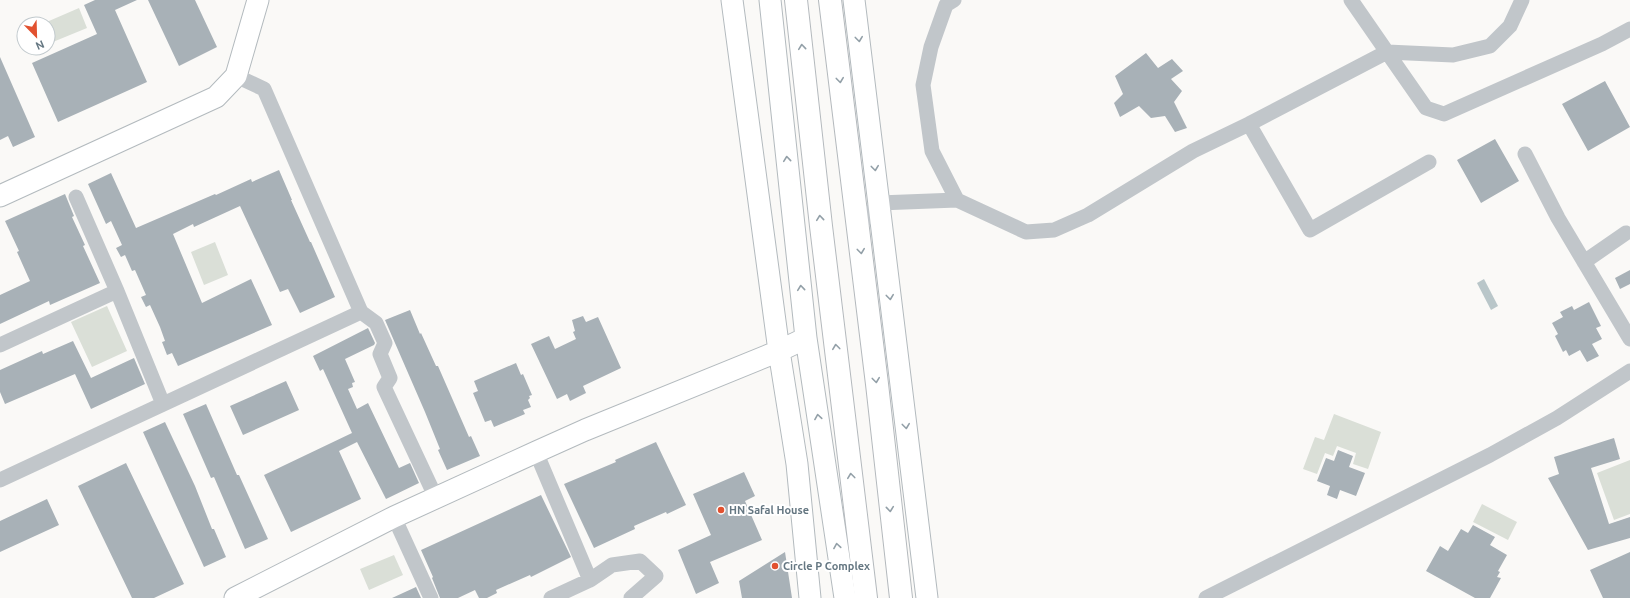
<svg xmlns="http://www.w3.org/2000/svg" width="1630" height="598" font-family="Ubuntu,sans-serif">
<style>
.green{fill:#dadfd7}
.water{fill:#b9c6c9}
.building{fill:#a8b1b7}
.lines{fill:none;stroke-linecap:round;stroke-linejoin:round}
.secondary-casing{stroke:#b3babe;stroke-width:23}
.highway-casing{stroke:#b4b9bd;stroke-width:24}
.street{stroke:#c1c6ca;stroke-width:15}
.secondary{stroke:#fff;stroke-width:21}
.highway{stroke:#fff;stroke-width:22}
.oneway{stroke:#93a0a8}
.poi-dot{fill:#e2512f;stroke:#fff;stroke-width:1.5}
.labels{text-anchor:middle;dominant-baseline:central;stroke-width:4;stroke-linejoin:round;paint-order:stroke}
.poi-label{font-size:11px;font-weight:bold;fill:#657782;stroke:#fff;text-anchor:start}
</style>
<rect width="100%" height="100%" fill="#faf9f7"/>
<path class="green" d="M 79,8 L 87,28 L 48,44 L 48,24 L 42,24 Z
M 215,242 L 228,275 L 204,285 L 191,252 Z
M 107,306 L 127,351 L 92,367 L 71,322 Z
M 1334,414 L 1381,432 L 1368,469 L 1353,464 L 1356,453 L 1337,446 L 1333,456 L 1325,453 L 1317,474 L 1303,469 L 1315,437 L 1324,440 Z
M 1630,460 L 1630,514 L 1614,520 L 1597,473 Z
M 1482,504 L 1517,522 L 1508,540 L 1473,522 Z
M 394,555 L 403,575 L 369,590 L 360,569 Z"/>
<path class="water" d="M 1484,279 L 1498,306 L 1491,310 L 1477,283 Z"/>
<path class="building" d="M 95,0 L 137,0 L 115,10 L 147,82 L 58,122 L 32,63 L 97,34 L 84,5 Z
M 148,0 L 195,0 L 217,47 L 179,66 Z
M 1146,53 L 1158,68 L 1172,59 L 1183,71 L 1171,79 L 1182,91 L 1174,102 L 1187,128 L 1175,132 L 1165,116 L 1151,118 L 1139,106 L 1120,117 L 1114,103 L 1123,94 L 1115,76 Z
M 0,57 L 35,137 L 13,147 L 8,136 L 0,140 Z
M 1605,81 L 1630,127 L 1588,151 L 1562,104 Z
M 1495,139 L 1519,181 L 1481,203 L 1457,160 Z
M 279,170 L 292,200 L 291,200 L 310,242 L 311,242 L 335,297 L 300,313 L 288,289 L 280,292 L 240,206 L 194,227 L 193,224 L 173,234 L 202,303 L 251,279 L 272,325 L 178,366 L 172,353 L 167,355 L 162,342 L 165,341 L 160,327 L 150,305 L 146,307 L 141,297 L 146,295 L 135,270 L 132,271 L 125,255 L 121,257 L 116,248 L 122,245 L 111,221 L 106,224 L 88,184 L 111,173 L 136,228 L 215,194 L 216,195 L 251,179 L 252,182 Z
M 65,194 L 74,216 L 72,217 L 85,245 L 83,246 L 100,283 L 50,305 L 49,301 L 0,324 L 0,295 L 30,281 L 17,252 L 19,251 L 5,221 Z
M 1630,270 L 1630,284 L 1620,289 L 1615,278 Z
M 1589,302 L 1601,326 L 1596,328 L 1602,339 L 1592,344 L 1599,356 L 1587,362 L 1580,350 L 1569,356 L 1566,350 L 1563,352 L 1555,336 L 1558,334 L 1552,323 L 1563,317 L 1560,312 L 1572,306 L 1574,310 Z
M 410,310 L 420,334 L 421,333 L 436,366 L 438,366 L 469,437 L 471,436 L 480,456 L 447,470 L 438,450 L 440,449 L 425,412 L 385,320 Z
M 583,316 L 586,322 L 598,317 L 621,368 L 583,386 L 586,393 L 570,401 L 567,394 L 557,399 L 531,344 L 549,336 L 555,349 L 576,339 L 573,332 L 575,331 L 572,320 Z
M 368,328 L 375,343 L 374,345 L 345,359 L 355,382 L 352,383 L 353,387 L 348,389 L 357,409 L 368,403 L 399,468 L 410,463 L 419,483 L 386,499 L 357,442 L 339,451 L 361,499 L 291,532 L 264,475 L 352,433 L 323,369 L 320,371 L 313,356 Z
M 73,341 L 91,378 L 134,358 L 145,384 L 91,409 L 75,374 L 5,404 L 0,392 L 0,370 L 42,351 L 43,354 Z
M 516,363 L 521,375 L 523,374 L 532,395 L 529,396 L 530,398 L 528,400 L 531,407 L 523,410 L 525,414 L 494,427 L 491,420 L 485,422 L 473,393 L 478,391 L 474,381 Z
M 286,381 L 299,410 L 243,435 L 230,406 Z
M 206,404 L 237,475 L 239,475 L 268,539 L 245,549 L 214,477 L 211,478 L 183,414 Z
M 165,422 L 195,486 L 212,529 L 214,529 L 226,557 L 204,567 L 143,432 Z
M 1614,438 L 1620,459 L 1591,468 L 1609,524 L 1630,517 L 1630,538 L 1588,550 L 1548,478 L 1559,474 L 1554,457 Z
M 656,442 L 686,505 L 667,514 L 666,512 L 634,526 L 635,529 L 594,548 L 564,484 L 616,462 L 615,460 Z
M 1338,450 L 1353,456 L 1349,467 L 1365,473 L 1356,496 L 1340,490 L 1337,499 L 1327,495 L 1330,486 L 1317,481 L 1326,458 L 1334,461 Z
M 126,463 L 184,584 L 154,598 L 132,598 L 78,486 Z
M 744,472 L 755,496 L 745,501 L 762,540 L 710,562 L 719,583 L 696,594 L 678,550 L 711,535 L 693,494 Z
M 541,495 L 571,557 L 531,577 L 530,575 L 496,590 L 497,593 L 487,598 L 479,598 L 475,590 L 458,598 L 440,598 L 432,578 L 433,577 L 421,550 Z
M 47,499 L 59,525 L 0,552 L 0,521 Z
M 1473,525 L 1495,537 L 1490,545 L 1507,555 L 1498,571 L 1500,572 L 1497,577 L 1501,578 L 1490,598 L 1475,598 L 1426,571 L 1440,546 L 1448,551 L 1461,529 L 1468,533 Z
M 785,552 L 792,598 L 742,598 L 739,581 Z
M 1630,552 L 1630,598 L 1603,598 L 1590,570 Z
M 416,587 L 421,598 L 392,598 Z"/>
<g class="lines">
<g class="secondary-casing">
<path id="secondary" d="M 732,0 L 779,351 L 797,464 L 810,598
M 770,0 L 806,338 L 845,598
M 854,0 L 927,598
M 0,196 L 216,97 L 236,76 L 258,0
M 235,598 L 394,517 L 536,452 L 585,430 L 779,351 L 806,338"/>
</g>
<g class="highway-casing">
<path id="highway" d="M 796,0 L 821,226 L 866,598
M 830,0 L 877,384 L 901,598"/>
</g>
<path class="street" d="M 954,0 L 946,5 L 931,47 L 923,85 L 932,151 L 957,200
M 1387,52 L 1426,108 L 1444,114 L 1602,44 L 1630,29
M 1387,52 L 1453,55 L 1490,46 L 1510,26 L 1522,0
M 1249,124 L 1310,230 L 1429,162
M 1525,154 L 1558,218 L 1630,339
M 858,227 L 879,203 L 957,200 L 1026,232 L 1054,230 L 1088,215 L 1193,151 L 1249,124 L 1387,52 L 1351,0
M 1584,262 L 1626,233
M 117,291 L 163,404
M 361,312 L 376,323 L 385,343 L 380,354 L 390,378 L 384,387 L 436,498
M 0,345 L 117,291 L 76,197
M 536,452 L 590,580
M 0,480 L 361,312 L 264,89 L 236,76
M 394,517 L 431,598
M 551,598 L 590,580 L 612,565 L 640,561 L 656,576 L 631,598
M 1206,598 L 1490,455 L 1557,418 L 1630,371"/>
<use href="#secondary" class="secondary"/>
<use href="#highway" class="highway"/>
</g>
<defs><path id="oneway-chevron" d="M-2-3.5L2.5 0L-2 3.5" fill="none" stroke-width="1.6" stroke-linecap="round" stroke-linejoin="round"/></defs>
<g class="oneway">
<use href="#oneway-chevron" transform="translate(859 39) rotate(83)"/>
<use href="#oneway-chevron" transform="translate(802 47) rotate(-96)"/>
<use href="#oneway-chevron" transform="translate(840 80) rotate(83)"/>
<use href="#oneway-chevron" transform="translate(787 159) rotate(-96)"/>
<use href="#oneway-chevron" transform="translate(875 168) rotate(83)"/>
<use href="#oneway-chevron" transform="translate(820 218) rotate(-96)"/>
<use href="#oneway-chevron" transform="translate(861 251) rotate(83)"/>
<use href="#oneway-chevron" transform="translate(801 288) rotate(-96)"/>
<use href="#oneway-chevron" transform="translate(890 297) rotate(83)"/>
<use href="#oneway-chevron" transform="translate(836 347) rotate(-97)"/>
<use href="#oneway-chevron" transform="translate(876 380) rotate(83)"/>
<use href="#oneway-chevron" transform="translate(818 417) rotate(-99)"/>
<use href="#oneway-chevron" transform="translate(906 426) rotate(83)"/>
<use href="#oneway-chevron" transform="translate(851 476) rotate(-97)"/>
<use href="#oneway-chevron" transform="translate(890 509) rotate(84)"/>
<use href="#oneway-chevron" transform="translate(837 546) rotate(-99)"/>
</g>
<g class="poi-dot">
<circle cx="721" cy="510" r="4"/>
<circle cx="775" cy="566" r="4"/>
</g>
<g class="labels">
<g class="poi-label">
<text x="729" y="510">HN Safal House</text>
<text x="783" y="566">Circle P Complex</text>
</g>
</g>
<g transform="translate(36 36) rotate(157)"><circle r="19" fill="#ffffff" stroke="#c1c9cd"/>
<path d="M0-3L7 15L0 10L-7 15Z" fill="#e2512f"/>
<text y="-6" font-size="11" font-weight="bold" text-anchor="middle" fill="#657782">N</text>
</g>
</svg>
